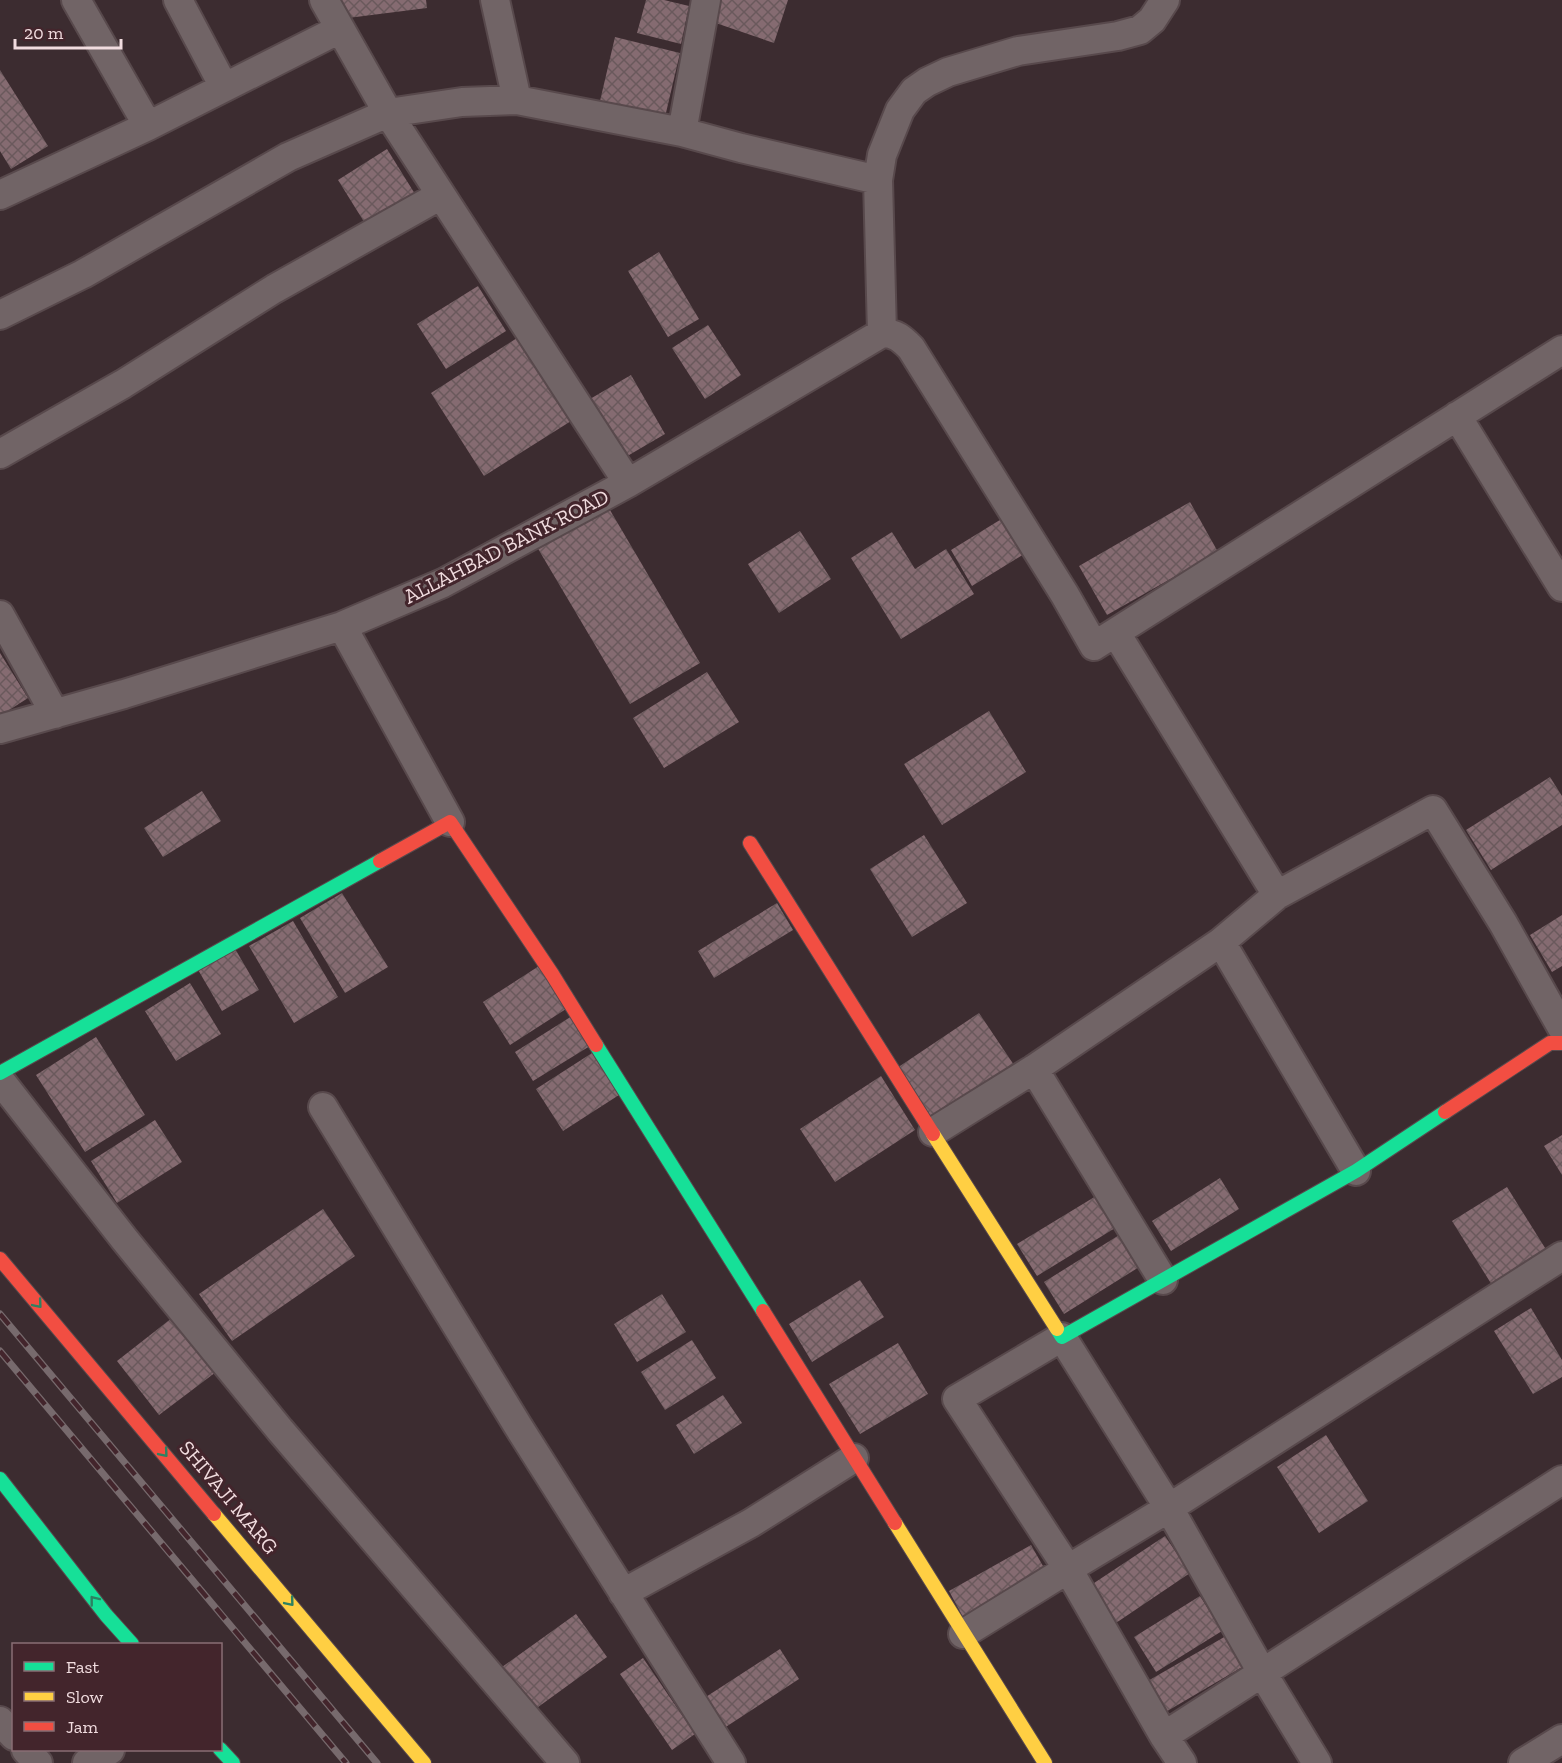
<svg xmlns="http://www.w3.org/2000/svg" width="1562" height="1763" font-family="'Zilla Slab',serif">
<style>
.building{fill:url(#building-cross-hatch)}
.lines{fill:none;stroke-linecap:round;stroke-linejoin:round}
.street-casing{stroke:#58494c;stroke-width:32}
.fast-casing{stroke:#58494c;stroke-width:16}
.slow-casing{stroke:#58494c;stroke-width:16}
.jam-casing{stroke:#58494c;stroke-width:16}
.street{stroke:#716466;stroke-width:28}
.fast{stroke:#16e098;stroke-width:14}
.slow{stroke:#ffcf43;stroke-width:14}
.jam{stroke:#f24e42;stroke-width:14}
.rail-casing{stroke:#776a6d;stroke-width:7}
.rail{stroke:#43252c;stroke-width:4.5;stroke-dasharray:14;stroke-linecap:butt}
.oneway{stroke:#2c8262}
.labels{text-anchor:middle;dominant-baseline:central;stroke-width:6;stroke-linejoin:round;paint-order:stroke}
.street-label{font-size:21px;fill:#f1dcdf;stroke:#43252c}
</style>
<defs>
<pattern id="building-cross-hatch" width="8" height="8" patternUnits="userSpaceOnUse" patternTransform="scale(1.5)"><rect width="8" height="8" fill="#856b71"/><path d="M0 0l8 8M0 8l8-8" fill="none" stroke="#6a595c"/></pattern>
</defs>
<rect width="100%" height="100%" fill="#3c2c30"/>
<path class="building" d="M 337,0 L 426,0 L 427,8 L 340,19 Z
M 646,0 L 664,0 L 689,6 L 681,44 L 637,33 Z
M 710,0 L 788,0 L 774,43 L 704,19 Z
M 615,37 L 680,53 L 665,117 L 600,101 Z
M 0,70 L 48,146 L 11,169 L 0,151 Z
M 387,149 L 420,202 L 371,233 L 338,180 Z
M 659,252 L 699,319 L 668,337 L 628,271 Z
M 478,286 L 506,331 L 446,369 L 417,324 Z
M 708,325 L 741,375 L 705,399 L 672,348 Z
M 525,333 L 579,416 L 484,476 L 431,393 Z
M 631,375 L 665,434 L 624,458 L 590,399 Z
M 1190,502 L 1218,552 L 1107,615 L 1079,566 Z
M 607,505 L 700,663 L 630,704 L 537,547 Z
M 1008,515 L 1029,551 L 972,586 L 951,550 Z
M 800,531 L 831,579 L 779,613 L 748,564 Z
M 892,532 L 915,569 L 946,549 L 974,594 L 901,639 L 851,558 Z
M 0,653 L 28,698 L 0,716 Z
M 707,672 L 739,722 L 664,768 L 633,718 Z
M 989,711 L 1026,772 L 942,825 L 904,764 Z
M 1550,777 L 1562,796 L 1562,825 L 1491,870 L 1466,830 Z
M 202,791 L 221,821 L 163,857 L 144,828 Z
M 924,835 L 967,903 L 912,937 L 870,869 Z
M 342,893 L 388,967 L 345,993 L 300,918 Z
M 777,903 L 793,930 L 714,978 L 698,951 Z
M 1562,915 L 1562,966 L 1552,972 L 1530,935 Z
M 293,921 L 338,997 L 294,1023 L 249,946 Z
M 234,947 L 259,990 L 222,1011 L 197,968 Z
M 539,966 L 566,1009 L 510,1045 L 483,1002 Z
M 190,983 L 221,1034 L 176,1061 L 145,1011 Z
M 979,1013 L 1014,1065 L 932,1119 L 897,1068 Z
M 572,1016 L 590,1046 L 533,1081 L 515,1052 Z
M 96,1037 L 145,1115 L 85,1152 L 36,1075 Z
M 592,1053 L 619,1095 L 563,1131 L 536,1089 Z
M 881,1076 L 915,1130 L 835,1182 L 800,1129 Z
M 155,1120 L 182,1162 L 117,1203 L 91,1161 Z
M 1562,1135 L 1562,1175 L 1544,1146 Z
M 1220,1178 L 1239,1209 L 1171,1251 L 1152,1221 Z
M 1507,1187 L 1547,1251 L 1492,1285 L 1452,1221 Z
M 1101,1193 L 1120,1225 L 1037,1276 L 1017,1244 Z
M 323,1209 L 355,1256 L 232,1341 L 199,1294 Z
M 1124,1232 L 1144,1264 L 1064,1314 L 1044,1282 Z
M 860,1280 L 884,1317 L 812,1362 L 789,1324 Z
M 662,1294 L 686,1332 L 637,1362 L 614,1324 Z
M 1531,1308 L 1562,1360 L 1562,1377 L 1533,1394 L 1494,1331 Z
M 177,1314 L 220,1369 L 159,1415 L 117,1361 Z
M 692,1340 L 716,1378 L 665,1410 L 641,1372 Z
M 898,1343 L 928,1394 L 860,1434 L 829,1384 Z
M 723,1395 L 742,1423 L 694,1454 L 676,1425 Z
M 1326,1435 L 1368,1501 L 1319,1533 L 1277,1467 Z
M 1165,1536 L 1190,1573 L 1107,1629 L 1082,1591 Z
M 1031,1545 L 1047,1573 L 964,1619 L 949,1591 Z
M 1200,1596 L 1222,1631 L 1156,1672 L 1134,1637 Z
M 576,1614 L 607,1657 L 534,1710 L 502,1667 Z
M 1226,1636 L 1244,1666 L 1164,1713 L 1146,1682 Z
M 780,1649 L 799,1679 L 715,1734 L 695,1704 Z
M 643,1658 L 695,1734 L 672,1750 L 620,1674 Z"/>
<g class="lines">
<g class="street-casing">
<path id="street" d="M 76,0 L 148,126
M 178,0 L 224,87
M 324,0 L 388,113 L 628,483
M 495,0 L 517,100
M 682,132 L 706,0
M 0,195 L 148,126 L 340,29
M 0,315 L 83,274 L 288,157 L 388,113 L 462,102 L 517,100 L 682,132 L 741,148 L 878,180
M 882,333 C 896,333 902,339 911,348 L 1065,595 L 1094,646 L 1562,350
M 882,333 L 878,180 L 882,155 L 900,110 L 914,91 L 927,82 L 948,72 L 1018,51 L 1118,36 L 1140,30 L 1152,20 L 1165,0
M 1457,416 L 1562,587
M 0,454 L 123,384 L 274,289 L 441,195
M 0,615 L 55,714
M 342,626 L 450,822
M 1116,633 L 1277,895 L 1221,942
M 0,729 L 124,694 L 342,626 L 443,583 L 628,483 L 882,333
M 1277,895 L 1433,810 L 1503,923 L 1562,1028
M 1034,1069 L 1163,1280
M 0,1080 L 125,1240 L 280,1430 L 565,1763
M 323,1107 L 518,1426 L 731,1763
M 933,1132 L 1034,1069 L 1221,942 L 1356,1171
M 623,1593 L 751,1523 L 854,1458
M 963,1634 L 1068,1569 L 957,1399 L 1062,1337 L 1169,1508 L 1263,1674 L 1317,1763
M 0,1721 L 14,1736
M 1164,1736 L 1562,1480
M 26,1750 L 38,1763
M 87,1763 L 110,1750
M 1182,1763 L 1164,1736 L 1068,1569 L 1169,1508 L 1562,1256
M 1523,1763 L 1562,1739"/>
</g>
<g class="fast-casing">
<path id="fast" d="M 596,1045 L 763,1311
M 0,1073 L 380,861
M 1057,1329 L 1062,1337 L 1356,1171 L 1445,1112
M 0,1479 L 106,1615 L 132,1644
M 220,1749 L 233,1763"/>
</g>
<g class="slow-casing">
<path id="slow" d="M 933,1134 L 1057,1329
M 214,1514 L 424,1763
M 895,1523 L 1045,1763"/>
</g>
<g class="jam-casing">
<path id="jam" d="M 750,843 L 933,1134
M 380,861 L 450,822 L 552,974 L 596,1045
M 1445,1112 L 1550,1043 L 1562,1043
M 0,1259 L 214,1514
M 763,1311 L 895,1523"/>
</g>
<use href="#street" class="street"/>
<use href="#fast" class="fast"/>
<use href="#slow" class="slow"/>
<use href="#jam" class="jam"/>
<g class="rail-casing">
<path id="rail" d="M 0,1314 L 377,1763
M 0,1351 L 346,1763"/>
</g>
<use href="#rail" class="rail"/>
</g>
<defs><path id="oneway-chevron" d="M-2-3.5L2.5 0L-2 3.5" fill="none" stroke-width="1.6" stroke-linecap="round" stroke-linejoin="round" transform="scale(1.5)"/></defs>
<g class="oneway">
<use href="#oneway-chevron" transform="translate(38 1304) rotate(50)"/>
<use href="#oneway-chevron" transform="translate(164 1453) rotate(50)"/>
<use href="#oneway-chevron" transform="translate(94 1600) rotate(-128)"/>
<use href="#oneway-chevron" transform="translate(290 1602) rotate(50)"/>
</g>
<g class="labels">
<g class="street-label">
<text transform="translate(506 546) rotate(-27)">ALLAHBAD BANK ROAD</text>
<text transform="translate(229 1497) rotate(50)">SHIVAJI MARG</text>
</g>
</g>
<rect x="12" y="1643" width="210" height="108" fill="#43252c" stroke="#896e74" stroke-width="1.5"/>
<rect x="24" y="1662" width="30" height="9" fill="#16e098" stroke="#896e74" stroke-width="1.5"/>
<text x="66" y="1673" font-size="18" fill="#f1dcdf">Fast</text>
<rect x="24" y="1692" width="30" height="9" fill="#ffcf43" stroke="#896e74" stroke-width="1.5"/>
<text x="66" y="1703" font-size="18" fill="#f1dcdf">Slow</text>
<rect x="24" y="1722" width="30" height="9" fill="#f24e42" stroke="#896e74" stroke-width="1.5"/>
<text x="66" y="1733" font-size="18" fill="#f1dcdf">Jam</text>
<path d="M15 39v9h106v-9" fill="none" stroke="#f1dcdf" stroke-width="3"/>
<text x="24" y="39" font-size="18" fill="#f1dcdf" stroke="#43252c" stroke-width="4.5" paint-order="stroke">20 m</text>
</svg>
